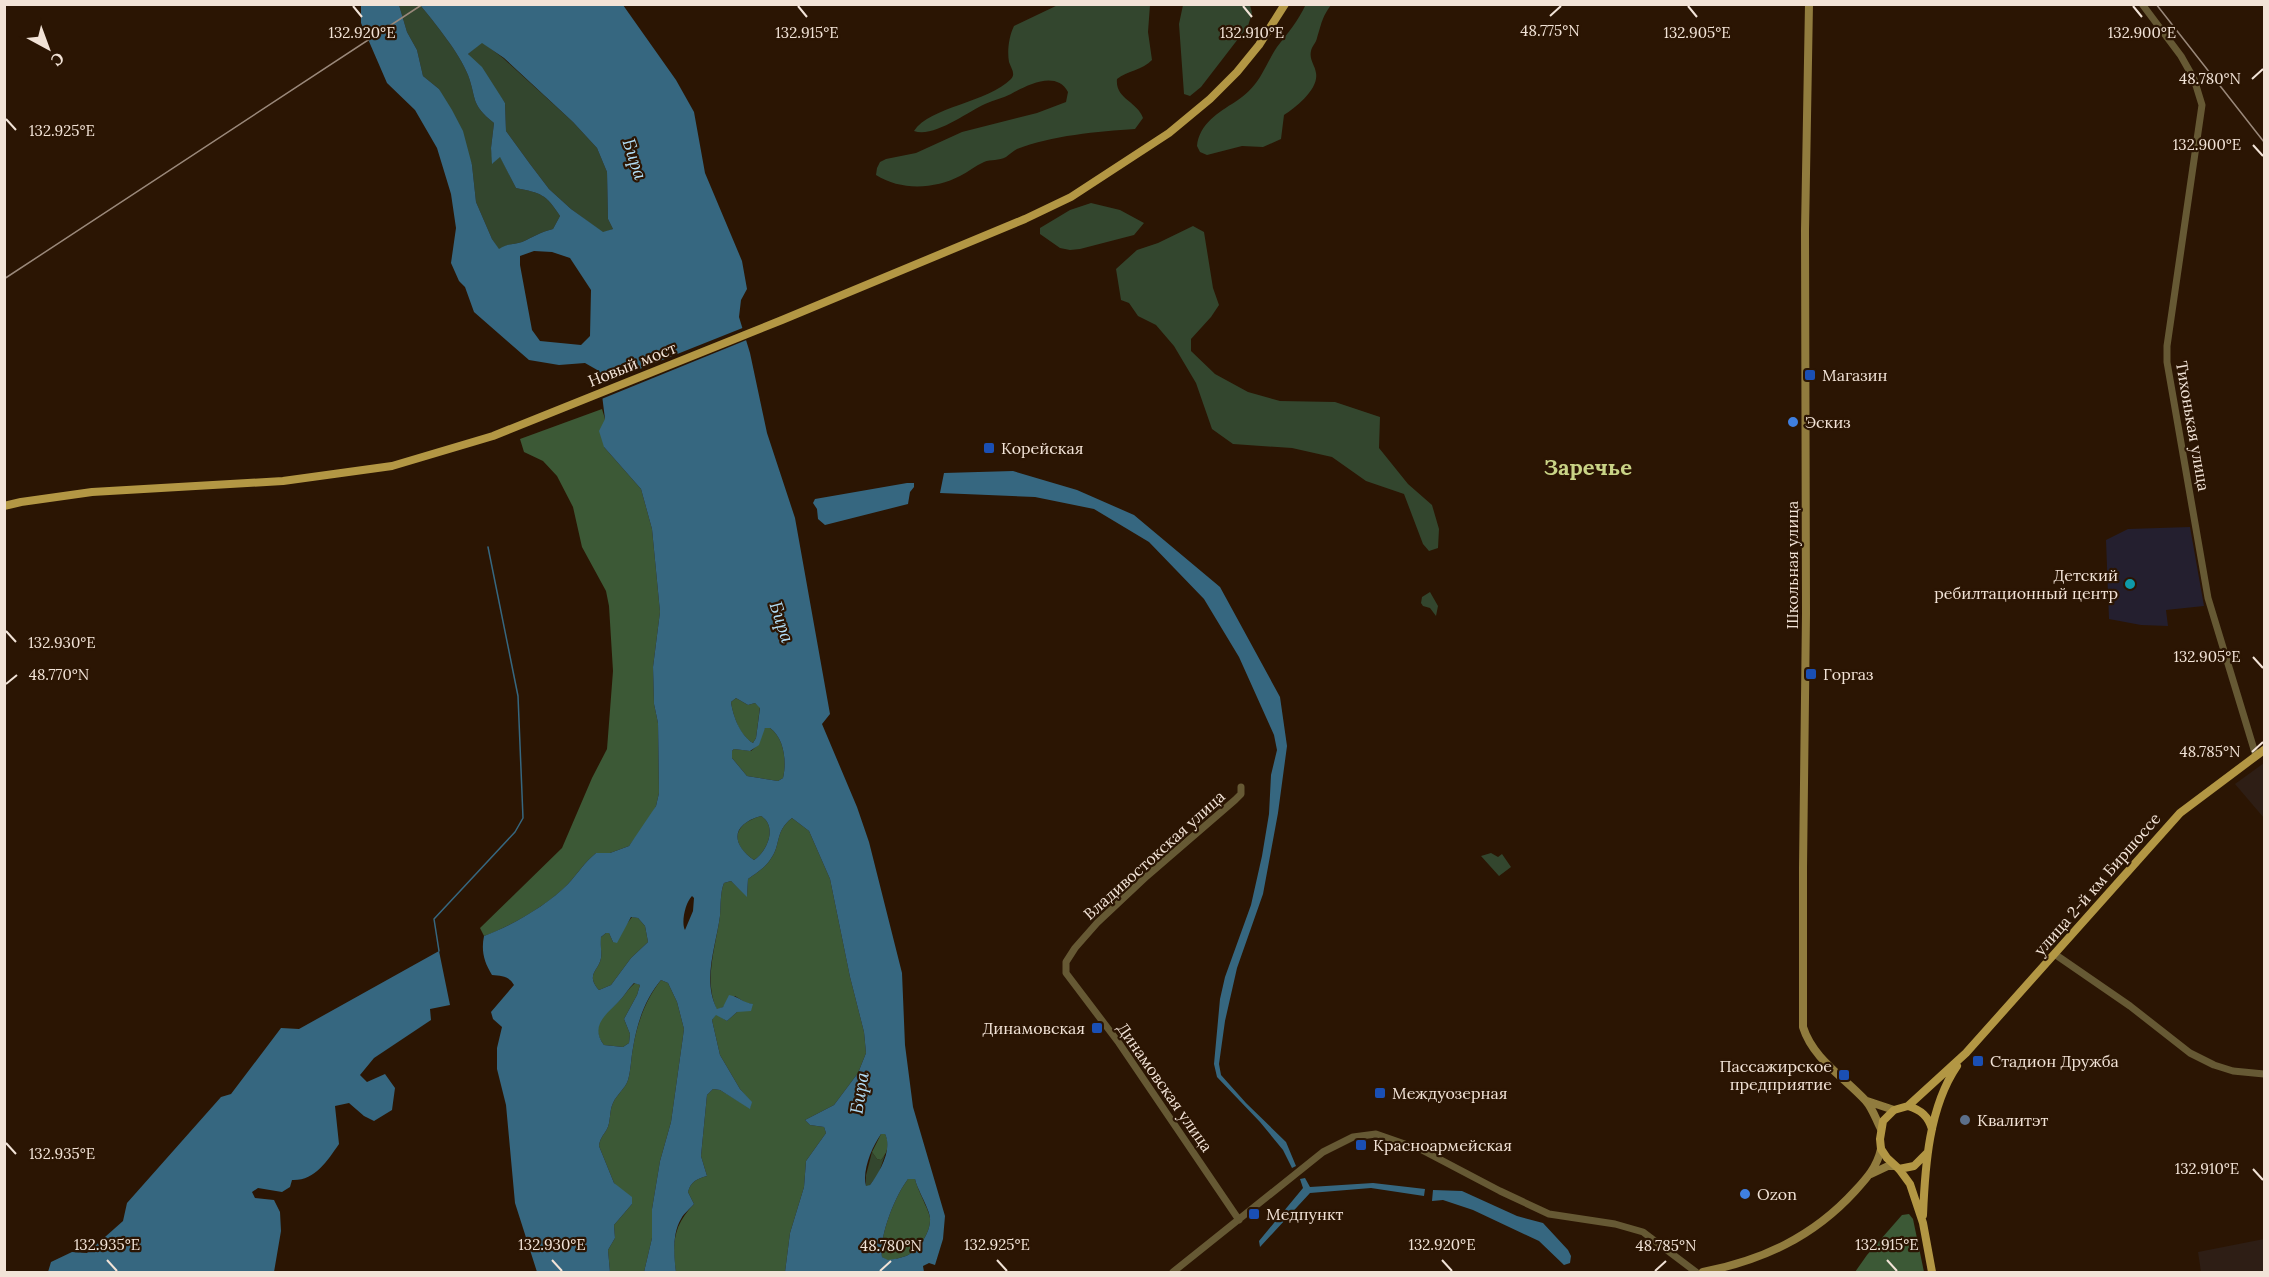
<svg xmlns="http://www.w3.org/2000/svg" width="2269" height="1277" font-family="Lora,serif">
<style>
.industrial{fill:#2e1e15}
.medical{fill:#241f2f}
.green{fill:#33462e}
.forest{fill:#3c5936}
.water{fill:#366780;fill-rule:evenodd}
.pier{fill:#2b1503}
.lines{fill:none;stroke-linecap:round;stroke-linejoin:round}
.stream{stroke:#366780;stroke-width:1.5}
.tertiary{stroke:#665934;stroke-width:7}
.secondary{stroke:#917c3e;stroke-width:8}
.primary{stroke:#b39744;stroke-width:8}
.rail{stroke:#9a887a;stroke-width:1.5}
.ticks{fill:none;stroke:#f2e3d7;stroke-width:2}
.transit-dot{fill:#1a4fb4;stroke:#2b1503;stroke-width:2}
.shop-dot{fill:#3f7fe0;stroke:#2b1503;stroke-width:2}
.culture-dot{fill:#0f9aa8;stroke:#2b1503;stroke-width:2}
.service-dot{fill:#5c6f8a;stroke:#2b1503;stroke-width:2}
.labels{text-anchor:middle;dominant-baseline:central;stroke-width:4.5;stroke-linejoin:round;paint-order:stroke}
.street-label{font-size:16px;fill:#f2e3d7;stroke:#2b1503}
.poi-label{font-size:16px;fill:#f2e3d7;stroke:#2b1503;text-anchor:start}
.water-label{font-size:18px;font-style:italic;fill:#b2def7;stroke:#2b1503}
.district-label{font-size:22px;font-weight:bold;fill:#c9d386;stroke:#2b1503}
.ticks-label{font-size:15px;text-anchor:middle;fill:#f2e3d7;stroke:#2b1503;stroke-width:4.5;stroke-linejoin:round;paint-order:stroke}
</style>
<rect width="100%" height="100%" fill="#2b1503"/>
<path class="industrial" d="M 2264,763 L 2264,818 L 2235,784 Z
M 2264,1239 L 2264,1272 L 2201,1272 L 2198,1252 Z"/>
<path class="medical" d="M 2190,527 L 2204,606 L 2166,610 L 2168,626 L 2141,625 L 2109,619 L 2106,540 L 2128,529 Z"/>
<path class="green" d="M 1060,4 L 1150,5 L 1148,32 L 1152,60 C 1143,70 1127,71 1117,79 C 1115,99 1137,101 1143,118 L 1135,129 C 1099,131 1050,136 1017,149 C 1013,151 1010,154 1006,157 C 999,161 991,159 984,162 C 975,166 968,172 960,176 C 935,189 901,191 876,175 L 877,168 L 880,162 L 886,159 L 916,153 L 962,132 L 1037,113 L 1066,102 L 1068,92 C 1056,70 1028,85 1011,94 C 1003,98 994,100 985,104 C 967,112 934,138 914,131 C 929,107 989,102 1011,79 C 1016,74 1011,68 1009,62 C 1007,51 1009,36 1014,26 Z
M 1306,4 L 1331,5 C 1321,19 1322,23 1317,38 C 1316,43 1312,46 1311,51 C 1309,60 1315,65 1316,73 C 1319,89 1296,107 1284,115 L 1281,139 L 1263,147 L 1242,146 L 1207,155 L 1200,152 L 1197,146 C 1199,124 1219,112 1235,102 C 1261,85 1262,70 1277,47 C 1288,33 1298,21 1306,4 Z
M 399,5 L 420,5 C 435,23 460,54 468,75 C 477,99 470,104 494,123 L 491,148 L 493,163 L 500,156 L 516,188 C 541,193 546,194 560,216 L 553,229 C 541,232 533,237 522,242 C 513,245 507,243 499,250 L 492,239 L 476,202 L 472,165 L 439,89 L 423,76 L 417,50 L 407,32 Z
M 1183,5 L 1250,5 L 1252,13 L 1248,26 L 1201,87 L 1190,96 L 1184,94 L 1179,24 Z
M 482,42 L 503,58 L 573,122 L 597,148 L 607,172 L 608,219 L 613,229 L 603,233 L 571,209 L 549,189 L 530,164 L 506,131 L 505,103 L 468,54 Z
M 1091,203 L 1120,210 L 1144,223 L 1134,235 L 1080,249 L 1070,250 L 1060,248 L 1040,234 L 1040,228 L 1070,210 Z
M 1193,226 L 1204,232 L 1213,288 L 1219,305 L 1211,317 L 1191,339 L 1191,351 L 1215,374 L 1248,392 L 1280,401 L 1335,402 L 1380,417 L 1379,448 L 1408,484 L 1432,505 L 1439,529 L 1438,548 L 1429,551 L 1423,544 L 1404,494 L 1366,481 L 1332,457 L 1292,448 L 1233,444 L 1212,429 L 1196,383 L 1174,346 L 1156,325 L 1138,316 L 1129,303 L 1121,300 L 1116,269 L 1137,250 L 1158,243 Z
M 1430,592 L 1438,606 L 1436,616 L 1430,608 L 1423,606 L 1421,603 L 1422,597 Z
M 1491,853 L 1498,857 L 1502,854 L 1511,867 L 1499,876 L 1481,856 Z
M 872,1152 L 877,1159 L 881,1160 L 885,1155 L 878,1175 L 869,1186 L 866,1186 L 866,1175 Z"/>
<path class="forest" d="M 602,409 L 605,419 L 604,447 L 641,489 L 652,529 L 660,612 L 653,667 L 654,704 L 658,723 L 659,793 L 656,806 L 648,821 L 629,846 L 610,853 L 596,853 C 585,862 578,873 568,884 C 548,905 511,926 484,936 L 480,928 L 562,848 L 592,778 L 607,749 L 613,671 L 609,606 L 606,591 L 582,547 L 573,507 L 557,476 L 543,461 L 524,452 L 520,439 Z
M 736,698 L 748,705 L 755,703 L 760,707 L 756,738 L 753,743 C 740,736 733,716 731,702 Z
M 765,728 L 770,728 C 784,738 787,761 783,778 L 778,781 L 747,776 L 732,758 L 732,751 L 734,749 L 751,751 C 765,740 758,736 765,728 Z
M 761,816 C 778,826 767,852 754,860 C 730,844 732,824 761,816 Z
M 792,818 L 809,831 L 830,879 L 850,977 L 864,1032 L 866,1053 L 858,1073 L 834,1105 L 805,1120 L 810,1125 L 824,1127 L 826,1133 L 806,1161 L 804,1187 L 790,1233 L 785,1272 L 676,1272 C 672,1243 673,1226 694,1204 L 688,1192 C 691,1181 697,1179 707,1176 L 701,1156 L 707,1095 L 713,1089 L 720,1090 L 750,1108 L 751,1102 L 740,1089 L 720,1055 L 712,1020 L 716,1014 L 727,1021 L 737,1012 L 752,1004 L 746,1003 L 735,996 L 723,1007 L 717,1010 C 703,980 716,946 720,916 C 721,905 720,893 724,883 L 731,881 L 747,896 L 748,879 C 755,874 765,868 770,860 C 782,844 774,832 792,818 Z
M 632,917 L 638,918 L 645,926 L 648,942 L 631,958 L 611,985 L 599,990 C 585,974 599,971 601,958 C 602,952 600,944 600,938 L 606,933 L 609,933 L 613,942 Z
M 661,980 L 668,983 L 677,1002 L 684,1029 L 671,1122 L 660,1161 L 652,1209 L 652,1238 L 644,1272 L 610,1272 L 608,1250 L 615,1238 L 614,1225 L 632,1204 L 614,1183 L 599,1146 C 600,1138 603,1136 607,1129 C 611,1122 609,1111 613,1103 C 617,1094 625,1089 628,1080 C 631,1070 631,1058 633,1048 C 637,1023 646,999 661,980 Z
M 635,983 L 640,985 L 637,995 L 624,1019 L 630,1034 L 629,1043 L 623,1047 L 604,1045 C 587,1023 609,1012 622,998 C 626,993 629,988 635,983 Z
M 881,1134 L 885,1134 C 890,1144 888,1152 881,1160 L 877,1159 L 872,1152 Z
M 908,1179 L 915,1179 C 917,1189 930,1212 930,1218 C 931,1232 919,1250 906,1256 C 901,1258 894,1259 888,1261 L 882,1257 C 879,1236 895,1196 908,1179 Z
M 1909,1214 L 1913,1219 L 1924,1272 L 1855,1272 L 1867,1255 L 1902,1215 Z"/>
<path class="water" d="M 361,5 L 399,5 L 407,32 L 417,50 L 423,76 L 439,89 L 452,110 L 463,131 L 472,165 L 476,202 L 492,239 L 499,249 C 507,243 513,245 522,242 C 533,237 541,232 553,229 L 560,216 C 546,194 541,193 516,188 L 500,157 L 492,164 L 491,148 L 494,123 C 470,104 477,99 468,75 C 460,54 435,23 420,5 L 623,5 L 676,80 L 694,112 L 705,173 L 742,261 L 747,289 L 741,300 L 739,317 L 750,353 L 767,433 L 795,518 L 830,714 L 822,724 L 857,807 L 869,842 L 902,973 L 905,1045 L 913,1107 L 945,1216 L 943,1239 L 935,1265 L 929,1263 L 923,1266 L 924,1272 L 785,1272 L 790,1233 L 804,1187 L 806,1161 L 826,1133 L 824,1127 L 810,1125 L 805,1120 L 834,1105 L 858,1073 L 866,1053 L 864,1032 L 850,977 L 830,879 L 809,831 L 792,818 C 774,832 782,844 770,860 C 765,868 755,874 748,879 L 747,897 L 731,881 L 724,883 C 720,893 721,905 720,916 C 716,946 702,980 717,1009 L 723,1007 L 729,995 C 738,996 743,1003 753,1004 L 751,1011 L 737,1012 L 727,1021 L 716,1015 L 712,1020 L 720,1055 L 740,1089 L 752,1102 L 750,1109 L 720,1090 L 713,1089 L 707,1095 L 701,1156 L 707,1176 C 697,1179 691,1181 688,1192 L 694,1204 C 690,1209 684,1213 681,1219 C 672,1234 674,1256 676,1272 L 644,1272 L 652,1238 L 652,1209 L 660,1161 L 671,1122 L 684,1029 L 677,1002 L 668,983 L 661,980 C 645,999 637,1023 633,1048 C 631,1058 631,1070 628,1080 C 625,1089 617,1094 613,1103 C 609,1111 611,1122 607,1129 C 603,1136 600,1138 599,1146 L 614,1183 L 632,1197 L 632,1204 L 614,1225 L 615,1238 L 608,1250 L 610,1272 L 537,1272 L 515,1203 L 506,1105 L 497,1069 L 497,1048 L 502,1027 L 493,1019 L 491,1012 L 514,985 C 509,976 502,976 492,975 C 484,962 481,951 484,936 C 512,926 547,905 568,884 C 578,873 585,862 596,853 L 610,853 L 629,846 L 656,806 L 659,793 L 658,723 L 654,704 L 653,667 L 660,612 L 652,529 L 641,489 L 604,447 L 599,431 L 605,419 L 599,371 L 585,363 L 559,365 L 529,360 L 474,312 L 465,287 L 459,281 L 451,263 L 456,228 L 451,194 L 437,148 L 415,110 L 387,83 L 361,23 ZM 482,43 L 504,58 L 573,122 L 597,148 L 607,172 L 608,219 L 613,229 L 603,232 L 571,209 L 549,189 L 530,164 L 506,131 L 505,103 L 482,67 L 468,54 ZM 534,251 L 552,252 L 570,258 L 591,290 L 590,336 L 581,345 L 540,341 L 532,330 L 520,265 L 520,256 ZM 736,698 L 748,705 L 755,703 L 760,708 L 756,738 L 753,743 C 740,735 733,716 731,702 ZM 765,728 L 770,728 C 784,738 787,761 783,778 L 778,781 L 747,776 L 732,758 L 732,751 L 734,749 L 750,751 L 759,745 ZM 761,816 C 778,826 767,852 754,860 C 730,843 732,824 761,816 ZM 692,896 L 694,898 L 693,911 L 685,930 C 681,923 685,903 692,896 ZM 631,917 L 638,918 L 645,926 L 648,942 L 631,958 L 611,985 L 599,990 C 585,974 599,971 601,958 C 602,952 600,944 601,937 L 606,933 L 609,933 L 613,942 L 617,943 ZM 634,983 L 640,985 L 637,995 L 624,1019 L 630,1034 L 629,1043 L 623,1047 L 604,1045 C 588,1024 610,1012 622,998 C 626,993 629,988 634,983 ZM 881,1134 L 885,1134 C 893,1150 879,1173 870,1185 L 866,1186 C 862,1170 872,1147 881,1134 ZM 908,1179 L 915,1179 C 917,1189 930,1210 930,1218 C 931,1232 919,1250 906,1256 C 901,1258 894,1259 888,1260 L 882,1257 C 879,1236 895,1196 908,1179 Z
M 1013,471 L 1077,490 L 1134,515 L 1220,587 L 1280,697 L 1287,746 L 1278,813 L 1263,894 L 1237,968 L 1225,1021 L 1219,1064 L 1221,1075 L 1246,1103 L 1286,1142 L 1296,1166 L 1292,1168 L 1283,1150 L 1260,1122 L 1217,1077 L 1214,1064 L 1220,999 L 1225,977 L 1251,905 L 1262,856 L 1269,814 L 1271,775 L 1277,750 L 1274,735 L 1239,657 L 1204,599 L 1149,542 L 1094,509 L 1035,497 L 940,493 L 944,473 Z
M 907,483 L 914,483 L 914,487 L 910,492 L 908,504 L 825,525 L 818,519 L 817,509 L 813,503 L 815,499 Z
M 439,951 L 450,1005 L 430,1009 L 431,1020 L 374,1058 L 360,1075 L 367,1082 L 385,1074 L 395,1088 L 392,1110 L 374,1121 L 364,1116 L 349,1103 L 335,1106 L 339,1144 C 327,1161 315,1181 292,1180 L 290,1187 L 282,1192 L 258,1188 L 252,1192 L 255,1198 L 274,1200 L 280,1212 L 281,1231 L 274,1272 L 48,1272 L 51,1262 L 72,1252 L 87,1253 L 123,1221 L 127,1203 L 221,1097 L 231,1094 L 281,1028 L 299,1029 Z
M 1305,1178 L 1310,1187 L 1373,1183 L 1425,1189 L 1424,1196 L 1371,1188 L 1310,1193 L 1260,1247 L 1259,1241 L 1303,1188 L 1300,1179 Z
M 1433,1190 L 1462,1191 L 1517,1216 L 1543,1223 L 1568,1250 L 1571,1256 L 1570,1263 L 1564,1265 L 1539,1241 L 1473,1210 L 1443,1200 L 1432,1201 Z"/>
<path class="pier" d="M 745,327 L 749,339 L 599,400 L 597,386 Z"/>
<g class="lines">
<path class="stream" d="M 439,951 L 434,919 L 515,832 L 523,818 L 518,696 L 488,547"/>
<path class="tertiary" d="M 2142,4 L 2181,56 L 2194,79 L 2202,105 L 2167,346 L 2167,362 L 2208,598 L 2256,756
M 2056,955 L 2130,1006 L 2190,1053 L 2214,1065 L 2233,1071 L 2264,1074
M 1239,1220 L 1119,1043 L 1066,973 L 1066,962 L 1075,948 L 1097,923 L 1147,876 L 1235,800 L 1241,794 L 1241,787
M 1173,1272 L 1323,1152 L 1353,1137 L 1376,1134 L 1422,1150 L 1500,1191 L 1549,1214 L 1615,1224 L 1643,1232 L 1696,1272"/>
<path class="secondary" d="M 1809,4 L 1805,230 L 1806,613 L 1803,868 L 1803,1027 C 1813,1059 1844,1077 1866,1101 C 1873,1109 1876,1120 1881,1129
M 1867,1101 L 1894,1110
M 1871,1174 L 1888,1166 L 1894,1166
M 1703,1272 C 1763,1260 1813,1237 1855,1191 C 1867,1178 1877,1167 1881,1149"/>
<path class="primary" d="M 4,506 L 21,502 L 92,492 L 283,481 L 392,466 L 493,436 L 782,320 L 1025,219 L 1071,197 L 1169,133 L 1210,99 L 1237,72 L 1259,45 L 1285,4
M 1908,1106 C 1921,1110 1928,1116 1932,1129
M 1899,1169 L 1914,1166 L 1927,1153
M 1923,1215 C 1925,1166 1929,1107 1957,1066
M 1932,1272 L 1923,1223 L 1910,1184 L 1899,1169 L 1887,1158 L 1881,1149 L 1880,1139 L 1883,1121 L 1894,1110 L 1908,1106 L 1966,1053 L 2180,813 L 2264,750"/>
<path class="rail" d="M 2156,4 L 2264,142
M 4,279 L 423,4"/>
</g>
<path class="ticks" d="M 353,6 L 362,17M 798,6 L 807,17M 1243,6 L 1252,17M 1688,6 L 1697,17M 2133,6 L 2142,17M 1550,16 L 1561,6M 2252,79 L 2263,69M 6,119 L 16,130M 2253,145 L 2263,156M 6,631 L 16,642M 2253,657 L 2263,668M 6,684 L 17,675M 2252,752 L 2263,742M 6,1143 L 16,1154M 2253,1169 L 2263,1180M 107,1260 L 117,1271M 552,1260 L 562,1271M 997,1260 L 1007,1271M 1442,1260 L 1452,1271M 1887,1260 L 1897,1271M 880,1271 L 891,1261M 1655,1271 L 1666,1261"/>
<g class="transit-dot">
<rect x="1804" y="369" width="12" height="12" rx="3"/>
<rect x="983" y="442" width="12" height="12" rx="3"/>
<rect x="1805" y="668" width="12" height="12" rx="3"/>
<rect x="1091" y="1022" width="12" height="12" rx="3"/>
<rect x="1972" y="1055" width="12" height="12" rx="3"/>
<rect x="1838" y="1069" width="12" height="12" rx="3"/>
<rect x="1374" y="1087" width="12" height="12" rx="3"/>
<rect x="1355" y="1139" width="12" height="12" rx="3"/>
<rect x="1248" y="1208" width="12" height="12" rx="3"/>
</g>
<g class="shop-dot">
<circle cx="1793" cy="422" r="6"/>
<circle cx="1745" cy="1194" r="6"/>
</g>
<circle class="culture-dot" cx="2130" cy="584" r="6"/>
<circle class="service-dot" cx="1965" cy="1120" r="6"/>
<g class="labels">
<g class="street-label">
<text transform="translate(632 364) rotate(-22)">Новый мост</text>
<text transform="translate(2193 426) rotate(80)">Тихонькая улица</text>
<text transform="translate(1792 565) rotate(-90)">Школьная улица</text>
<text transform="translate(1154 855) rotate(-42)">Владивостокская улица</text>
<text transform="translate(2097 884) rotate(-49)">улица 2-й км Биршоссе</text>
<text transform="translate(1165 1087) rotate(55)">Динамовская улица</text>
</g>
<g class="poi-label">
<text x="1822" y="375">Магазин</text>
<text x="1805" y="422">Эскиз</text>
<text x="1001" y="448">Корейская</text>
<text x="2118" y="575" text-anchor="end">Детский<tspan x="2118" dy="18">ребилтационный центр</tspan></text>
<text x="1823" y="674">Горгаз</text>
<text x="1085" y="1028" text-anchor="end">Динамовская</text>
<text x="1990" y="1061">Стадион Дружба</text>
<text x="1832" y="1066" text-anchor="end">Пассажирское<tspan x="1832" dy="18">предприятие</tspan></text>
<text x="1392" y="1093">Междуозерная</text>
<text x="1977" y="1120">Квалитэт</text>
<text x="1373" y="1145">Красноармейская</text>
<text x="1757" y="1194">Ozon</text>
<text x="1266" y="1214">Медпункт</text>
</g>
<g class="water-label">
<text transform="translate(635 159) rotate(72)">Бира</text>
<text transform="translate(782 622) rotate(72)">Бира</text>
<text transform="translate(859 1093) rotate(-81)">Бира</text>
</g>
<g class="district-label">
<text x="1588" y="467">Заречье</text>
</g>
</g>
<g class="ticks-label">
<text x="1550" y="36">48.775°N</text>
<text x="362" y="38">132.920°E</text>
<text x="807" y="38">132.915°E</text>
<text x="1252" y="38">132.910°E</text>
<text x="1697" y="38">132.905°E</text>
<text x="2142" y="38">132.900°E</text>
<text x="2210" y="84">48.780°N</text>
<text x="62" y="136">132.925°E</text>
<text x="2207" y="150">132.900°E</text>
<text x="62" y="648">132.930°E</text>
<text x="2207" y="662">132.905°E</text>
<text x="59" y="680">48.770°N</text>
<text x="2210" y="757">48.785°N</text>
<text x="62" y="1159">132.935°E</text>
<text x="2207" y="1174">132.910°E</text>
<text x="107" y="1250">132.935°E</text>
<text x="552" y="1250">132.930°E</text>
<text x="997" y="1250">132.925°E</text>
<text x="1442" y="1250">132.920°E</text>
<text x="1887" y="1250">132.915°E</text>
<text x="891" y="1251">48.780°N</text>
<text x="1666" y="1251">48.785°N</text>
</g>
<rect width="2269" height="1277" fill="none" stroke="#f2e3d7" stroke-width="12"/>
<g transform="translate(48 48) rotate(139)" stroke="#2b1503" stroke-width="4.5" paint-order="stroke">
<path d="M0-4.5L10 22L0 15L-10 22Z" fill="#f2e3d7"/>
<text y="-9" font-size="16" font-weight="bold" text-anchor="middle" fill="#f2e3d7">С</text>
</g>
</svg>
